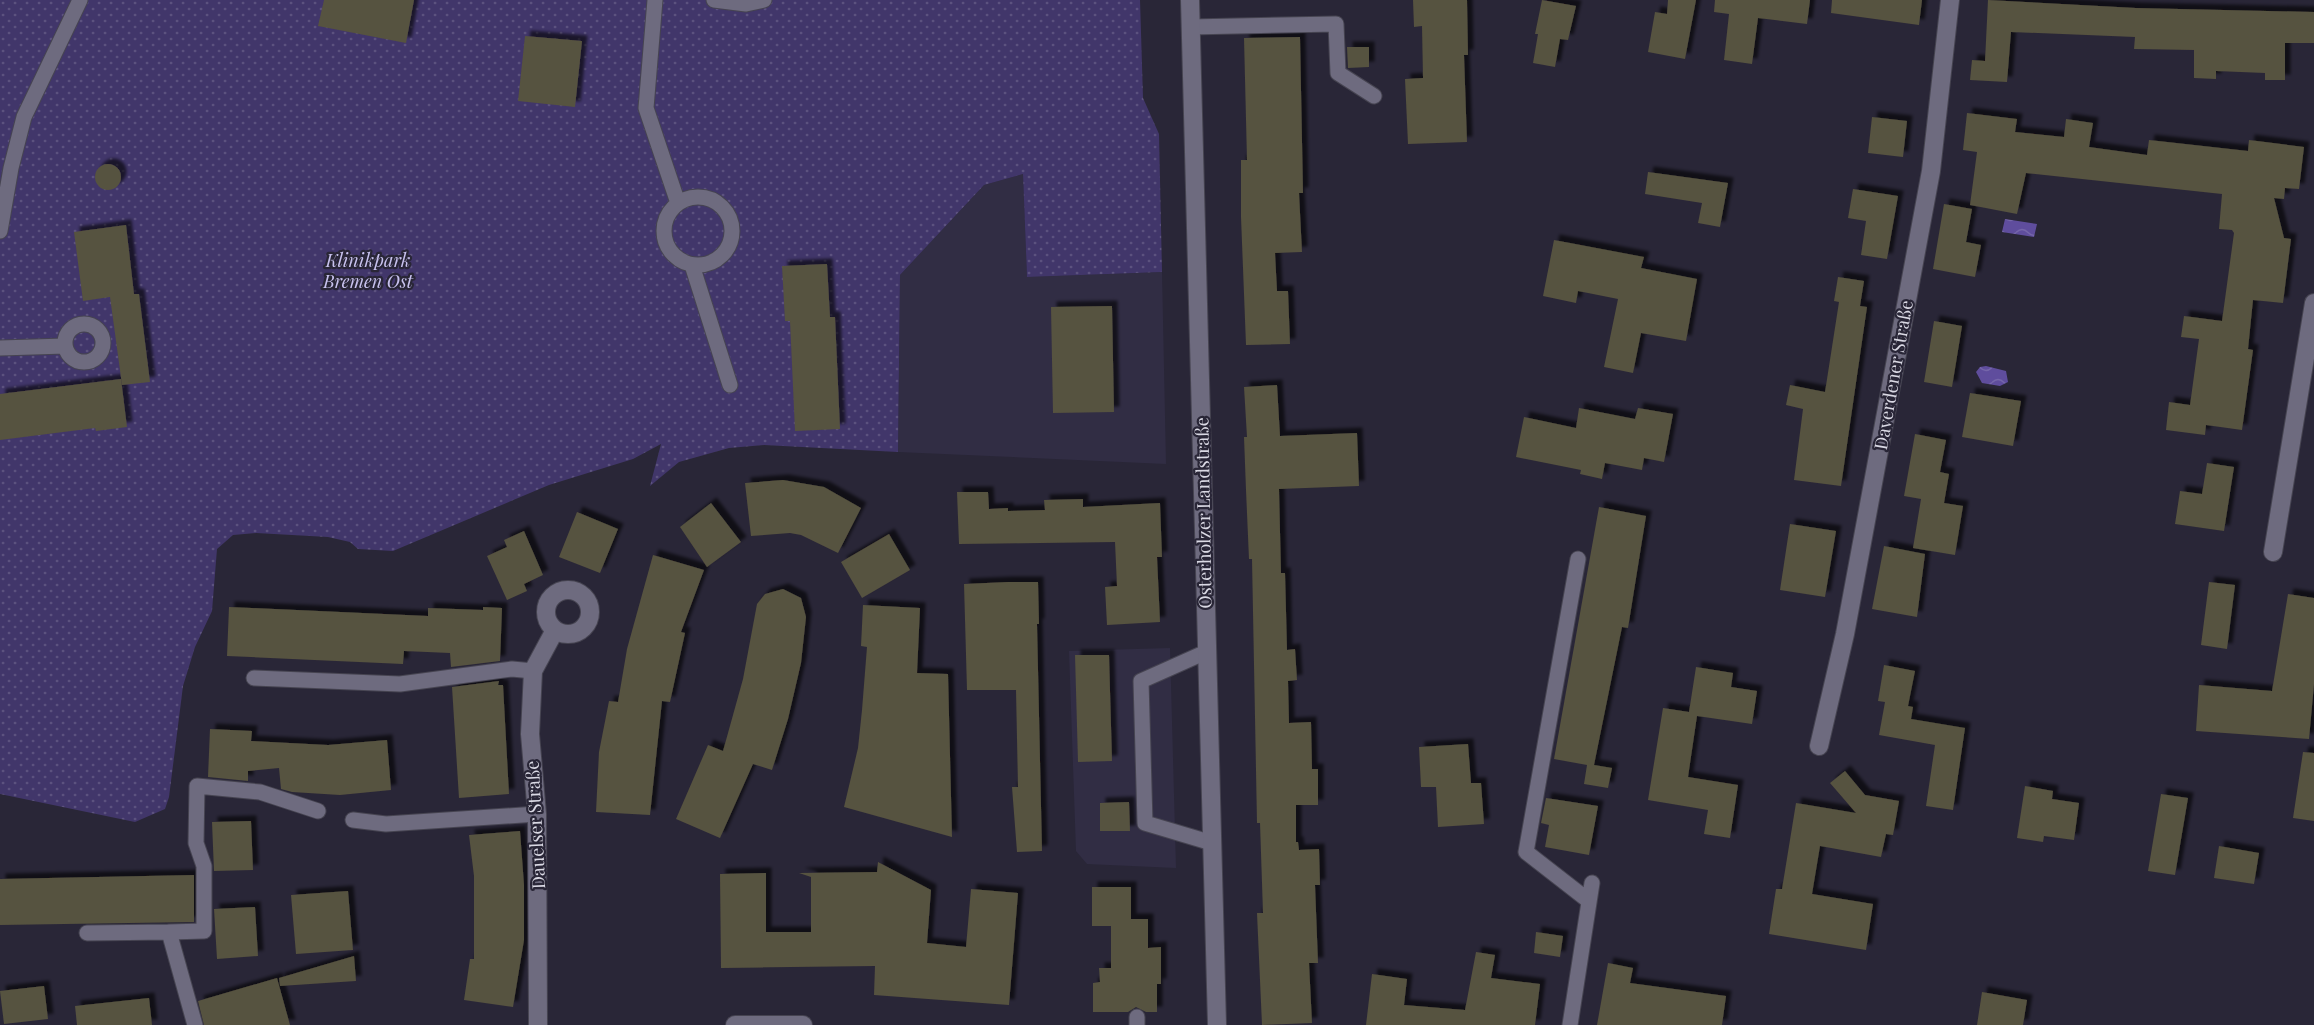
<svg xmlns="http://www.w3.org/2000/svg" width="2314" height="1025" font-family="'Playfair Display',serif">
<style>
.built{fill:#312d44}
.park{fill:url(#park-dots)}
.water{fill:url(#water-waves)}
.building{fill:#56523f;filter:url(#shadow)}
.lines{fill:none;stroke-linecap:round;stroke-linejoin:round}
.lane-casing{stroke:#464451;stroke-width:17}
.street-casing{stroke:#464451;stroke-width:20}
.secondary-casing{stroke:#464451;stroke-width:20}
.lane{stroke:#6e6b7f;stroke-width:15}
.street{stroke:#6e6b7f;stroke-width:18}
.secondary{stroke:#6e6b7f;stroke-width:18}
.labels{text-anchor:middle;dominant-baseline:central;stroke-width:4.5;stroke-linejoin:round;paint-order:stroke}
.park-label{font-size:18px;font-style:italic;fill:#c8c2ee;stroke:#292637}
.street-label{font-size:18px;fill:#dad9e4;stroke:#292637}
</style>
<defs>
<pattern id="park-dots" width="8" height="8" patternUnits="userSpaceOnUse" patternTransform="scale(1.5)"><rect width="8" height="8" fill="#41366a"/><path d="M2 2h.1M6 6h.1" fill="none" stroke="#5c527f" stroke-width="1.8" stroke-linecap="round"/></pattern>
<pattern id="water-waves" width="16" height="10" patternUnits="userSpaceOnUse" patternTransform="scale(1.5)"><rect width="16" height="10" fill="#5f4d9d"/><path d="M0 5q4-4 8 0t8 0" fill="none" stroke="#7566aa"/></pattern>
<filter id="shadow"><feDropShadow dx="5.5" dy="-5.5" stdDeviation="1.5" flood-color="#0009"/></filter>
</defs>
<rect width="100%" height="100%" fill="#292637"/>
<path class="built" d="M 1023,174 L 1027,277 L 1162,272 L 1166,464 L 898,452 L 900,275 L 984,185 Z
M 1170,648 L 1176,868 L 1087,864 L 1076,851 L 1069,651 Z"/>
<path class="park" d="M 0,0 L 1140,0 L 1143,98 L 1159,134 L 1162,272 L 1027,277 L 1023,174 L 984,185 L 900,275 L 898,452 L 764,445 L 729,448 L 679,462 L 650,486 L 661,444 L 633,459 L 549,485 L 393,551 L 358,549 L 350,542 L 328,537 L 256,533 L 233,535 L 217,549 L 212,611 L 195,647 L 183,686 L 169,797 L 165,809 L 135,822 L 0,794 Z"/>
<path class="water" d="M 2005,219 L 2037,224 L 2034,237 L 2002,232 Z
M 1986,366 L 2006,371 L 2008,382 L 2000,386 L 1982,383 L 1976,372 L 1980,367 Z"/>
<path class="building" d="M 324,0 L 414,0 L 406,43 L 318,26 Z
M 1413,0 L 1467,0 L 1468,55 L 1464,55 L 1467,142 L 1408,144 L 1405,79 L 1423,78 L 1422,26 L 1414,27 Z
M 1542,0 L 1576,6 L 1568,40 L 1560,39 L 1555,67 L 1533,63 L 1538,34 L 1535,34 Z
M 1668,0 L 1696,0 L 1685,59 L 1648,52 L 1655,12 L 1667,14 Z
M 1715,0 L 1810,0 L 1807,24 L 1758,18 L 1752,64 L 1724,60 L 1729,14 L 1714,12 Z
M 1832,0 L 1922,0 L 1919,25 L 1831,13 Z
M 1988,0 L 2136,8 L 2314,12 L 2314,43 L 2285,43 L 2285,80 L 2265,80 L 2265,73 L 2216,71 L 2216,79 L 2194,78 L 2194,50 L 2134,49 L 2135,37 L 2011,32 L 2007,82 L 1970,80 L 1972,60 L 1985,61 Z
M 525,36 L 582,41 L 575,107 L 518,101 Z
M 1300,37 L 1303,193 L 1299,193 L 1302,252 L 1275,253 L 1277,291 L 1288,291 L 1290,344 L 1246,345 L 1241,217 L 1241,160 L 1247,160 L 1244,38 Z
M 1347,47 L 1369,47 L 1369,67 L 1348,68 Z
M 1967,113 L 2017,119 L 2015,132 L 2064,137 L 2066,119 L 2093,123 L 2089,147 L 2147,155 L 2149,140 L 2248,151 L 2249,140 L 2304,147 L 2299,189 L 2285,188 L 2284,199 L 2274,198 L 2284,238 L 2291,239 L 2283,303 L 2253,300 L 2248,349 L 2253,350 L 2242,430 L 2206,425 L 2205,435 L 2166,430 L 2169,402 L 2190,405 L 2199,339 L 2181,337 L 2184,316 L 2222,321 L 2234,233 L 2232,230 L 2219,229 L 2222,194 L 2026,173 L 2017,214 L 1970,205 L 1977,152 L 1963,150 Z
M 1872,117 L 1907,121 L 1903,157 L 1868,153 Z
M95 177a13 13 0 1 1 26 0a13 13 0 1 1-26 0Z
M 1648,172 L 1728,183 L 1720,227 L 1698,223 L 1702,203 L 1645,194 Z
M 1853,189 L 1898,196 L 1887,259 L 1861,255 L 1866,221 L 1848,218 Z
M 1944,204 L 1972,209 L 1966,242 L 1981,245 L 1975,277 L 1933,269 Z
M 126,225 L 134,294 L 139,294 L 150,382 L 122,385 L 110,297 L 83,301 L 74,232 Z
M 1554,240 L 1644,257 L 1641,268 L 1697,279 L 1686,341 L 1641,333 L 1633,373 L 1604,367 L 1618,299 L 1578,291 L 1576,303 L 1543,296 Z
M 827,264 L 830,317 L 835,317 L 840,429 L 795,431 L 790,321 L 785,321 L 782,266 Z
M 1838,277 L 1864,281 L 1860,306 L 1867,307 L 1841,486 L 1794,480 L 1803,409 L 1786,405 L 1790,385 L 1825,392 L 1839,302 L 1834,301 Z
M 1112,306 L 1114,412 L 1053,413 L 1051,307 Z
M 1934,321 L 1962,326 L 1952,387 L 1924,382 Z
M 121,379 L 127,427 L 96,431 L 95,428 L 0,440 L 0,394 Z
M 1277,385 L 1280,436 L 1357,433 L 1359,486 L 1279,489 L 1281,573 L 1285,573 L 1287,650 L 1295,649 L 1297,680 L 1288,681 L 1289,723 L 1311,722 L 1312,769 L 1318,769 L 1318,805 L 1296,805 L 1296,842 L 1298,842 L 1299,850 L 1319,849 L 1320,885 L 1315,885 L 1318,963 L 1309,963 L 1312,1023 L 1262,1025 L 1257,913 L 1263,913 L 1260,823 L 1257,823 L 1252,559 L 1249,559 L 1246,490 L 1244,437 L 1247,437 L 1244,387 Z
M 1970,393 L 2021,401 L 2013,446 L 1962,437 Z
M 1579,408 L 1635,419 L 1638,408 L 1673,414 L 1664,462 L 1644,458 L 1642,470 L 1605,463 L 1602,479 L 1580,474 L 1581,470 L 1516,457 L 1524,417 L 1576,428 Z
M 1915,434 L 1946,440 L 1940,472 L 1949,474 L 1944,503 L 1963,506 L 1955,555 L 1913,548 L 1921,499 L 1904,496 Z
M 2207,463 L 2234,467 L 2224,531 L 2175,524 L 2180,491 L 2202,494 Z
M 783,480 L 824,487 L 861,508 L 838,553 L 801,535 L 790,533 L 751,536 L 745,483 Z
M 957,492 L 988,492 L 989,509 L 1008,508 L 1008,511 L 1045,510 L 1044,500 L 1083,499 L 1083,507 L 1160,503 L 1162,557 L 1157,557 L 1160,622 L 1107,625 L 1105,587 L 1117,586 L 1115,542 L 959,544 Z
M 711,503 L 741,542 L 707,567 L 680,527 Z
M 1599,507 L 1646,516 L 1628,628 L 1622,627 L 1594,765 L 1612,768 L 1608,788 L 1584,784 L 1587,765 L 1554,759 Z
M 577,512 L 618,529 L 600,573 L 559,557 Z
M 1790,524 L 1836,531 L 1825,597 L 1780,590 Z
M 524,531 L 543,575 L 524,584 L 527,591 L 507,600 L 487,556 L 507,547 L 504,540 Z
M 889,534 L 910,570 L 862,598 L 841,562 Z
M 1884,546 L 1925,554 L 1917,617 L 1872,609 Z
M 653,555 L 704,570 L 681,632 L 685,633 L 670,702 L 662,701 L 650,815 L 596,812 L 599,752 L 609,701 L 618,702 L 627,649 Z
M 1008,582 L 1038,582 L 1039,624 L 1037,624 L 1042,851 L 1017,852 L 1012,787 L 1018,787 L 1016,690 L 967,690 L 964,584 Z
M 2209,582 L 2235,585 L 2227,649 L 2201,645 Z
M 783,589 L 801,598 L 806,617 L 801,663 L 788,719 L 772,770 L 753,764 L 720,838 L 676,819 L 708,745 L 723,751 L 743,679 L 757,604 L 765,594 Z
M 2288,594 L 2314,598 L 2314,684 L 2309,739 L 2196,731 L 2199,685 L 2272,691 Z
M 863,605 L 920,608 L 917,673 L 948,674 L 952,837 L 844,807 L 858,748 L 862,710 L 867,647 L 861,646 Z
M 229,607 L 428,616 L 428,608 L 483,610 L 483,607 L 502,608 L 500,661 L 451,667 L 450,653 L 404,651 L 403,664 L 227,656 Z
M 1075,655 L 1109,655 L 1112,761 L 1078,762 Z
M 1884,665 L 1915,671 L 1908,706 L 1913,707 L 1911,719 L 1965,728 L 1953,810 L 1926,806 L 1935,745 L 1879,735 L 1885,702 L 1878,701 Z
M 1696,667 L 1733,673 L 1731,687 L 1757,691 L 1752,724 L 1697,716 L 1688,777 L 1738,785 L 1730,838 L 1704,834 L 1708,810 L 1648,800 L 1663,708 L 1689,712 Z
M 499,681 L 498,685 L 503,685 L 509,794 L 459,798 L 452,687 Z
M 210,729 L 252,731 L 251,741 L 328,745 L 387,740 L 391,790 L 340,795 L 292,792 L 281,789 L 279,768 L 248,771 L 248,781 L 208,777 Z
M 1468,744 L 1471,783 L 1481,783 L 1484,824 L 1438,827 L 1436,787 L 1421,787 L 1419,747 Z
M 2303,752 L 2314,753 L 2314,821 L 2293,818 Z
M 1845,771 L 1865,795 L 1899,801 L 1893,835 L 1886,834 L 1881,857 L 1820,846 L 1812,894 L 1873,904 L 1866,950 L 1769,934 L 1776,889 L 1782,889 L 1796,803 L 1856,813 L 1830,783 Z
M 2025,786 L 2053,791 L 2052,799 L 2079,803 L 2074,840 L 2044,836 L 2043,842 L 2017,838 Z
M 2161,794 L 2188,798 L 2175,875 L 2148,871 Z
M 1546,798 L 1598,806 L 1589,855 L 1545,847 L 1549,825 L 1541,823 Z
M 1129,802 L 1130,831 L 1100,831 L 1100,803 Z
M 251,821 L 253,870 L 214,871 L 212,822 Z
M 520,831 L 524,885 L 524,940 L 513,1007 L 464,1000 L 470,959 L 474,959 L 474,876 L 469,835 Z
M 2219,846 L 2259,853 L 2254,884 L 2214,878 Z
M 878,862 L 931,890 L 927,943 L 966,947 L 971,889 L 1018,893 L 1009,1005 L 874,995 L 875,966 L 721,968 L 720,874 L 766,873 L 766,932 L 811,932 L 811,877 L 799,873 L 877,872 Z
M 194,875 L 194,922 L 0,925 L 0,879 Z
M 1092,887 L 1131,887 L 1131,919 L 1148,919 L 1148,948 L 1161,947 L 1161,984 L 1157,984 L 1157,1012 L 1146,1012 L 1136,1007 L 1128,1012 L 1093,1012 L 1093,983 L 1100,982 L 1099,968 L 1111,968 L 1111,926 L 1092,926 Z
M 348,891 L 353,950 L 296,954 L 291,895 Z
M 255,907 L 258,956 L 217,959 L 214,909 Z
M 1536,932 L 1563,936 L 1560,957 L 1534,953 Z
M 1476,952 L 1495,955 L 1491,978 L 1540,984 L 1535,1025 L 1366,1025 L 1372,974 L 1407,979 L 1404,1005 L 1465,1010 Z
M 354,956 L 356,981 L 280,986 L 279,978 Z
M 1608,963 L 1633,968 L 1630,983 L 1726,996 L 1722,1025 L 1597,1025 Z
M 277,978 L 290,1025 L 204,1025 L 198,1001 Z
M 44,986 L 48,1019 L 4,1024 L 0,991 Z
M 1982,992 L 2027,1000 L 2023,1025 L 1977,1025 Z
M 149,998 L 152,1025 L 77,1025 L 75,1006 Z"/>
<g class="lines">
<g class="lane-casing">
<path id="lane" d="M 655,0 L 646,108 L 678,203
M 714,0 L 746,4 L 764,0
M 1190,27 L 1336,24 L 1338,73 L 1374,96
M664 231a34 34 0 1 1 68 0a34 34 0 1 1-68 0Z
M 0,231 L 11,168 L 24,117 L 80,0
M 692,265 L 730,385
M65 343a19 19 0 1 1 38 0a19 19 0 1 1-38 0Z
M 0,348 L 65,346
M 1578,559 L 1526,852 L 1589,901
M 1206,652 L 1141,681 L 1145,823 L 1212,843
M 254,678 L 400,684 L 512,669 L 533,671
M 353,820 L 386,824 L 537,814
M 87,933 L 169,932
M 195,1025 L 169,932 L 204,931 L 204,866 L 196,843 L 197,786 L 260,792 L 318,811
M 1137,1025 L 1137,1017
M 1570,1025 L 1592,883"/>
</g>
<g class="street-casing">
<path id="street" d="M 2273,552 L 2314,303
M546 612a22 22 0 1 1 44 0a22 22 0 1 1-44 0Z
M 1819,746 L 1845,634 L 1931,171 L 1950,0
M 538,1025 L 537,814 L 530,734 L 533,671 L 555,630
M 735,1025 L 803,1025"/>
</g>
<g class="secondary-casing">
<path id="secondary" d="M 1190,0 L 1217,1025"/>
</g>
<use href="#lane" class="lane"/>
<use href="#street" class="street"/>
<use href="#secondary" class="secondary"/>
</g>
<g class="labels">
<g class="park-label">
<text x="368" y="260">Klinikpark<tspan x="368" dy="21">Bremen Ost</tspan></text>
</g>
<g class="street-label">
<text transform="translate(1893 375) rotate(-80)">Daverdener Straße</text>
<text transform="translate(1203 513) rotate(-91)">Osterholzer Landstraße</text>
<text transform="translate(535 825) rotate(-93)">Dauelser Straße</text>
</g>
</g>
</svg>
